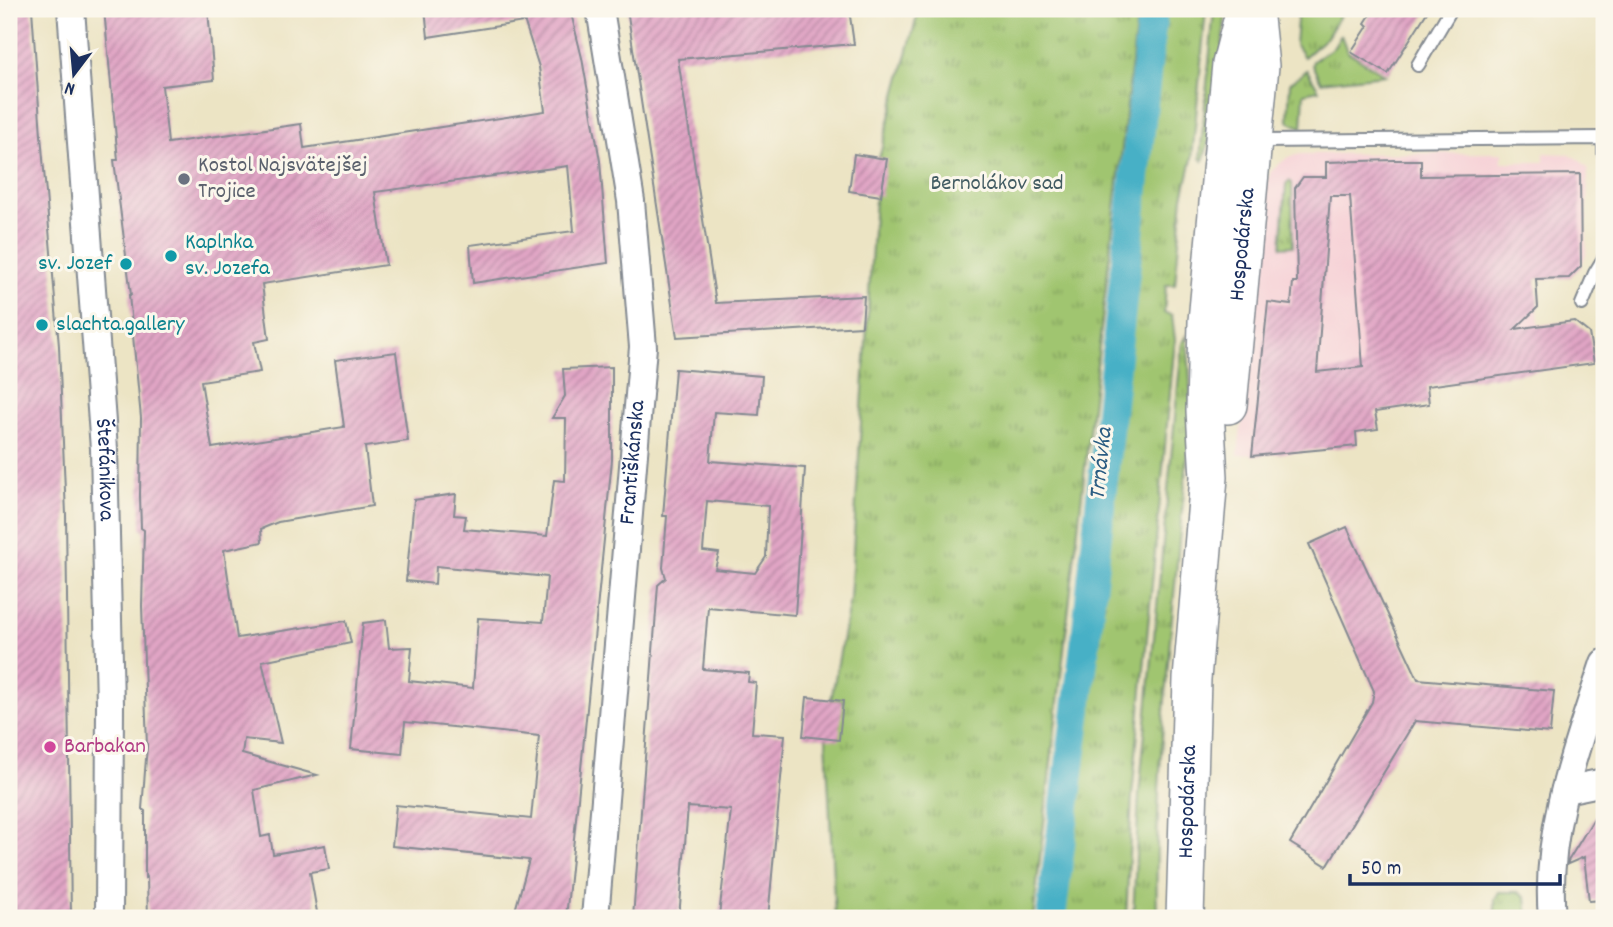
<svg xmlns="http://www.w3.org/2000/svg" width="1613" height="927" font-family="Dekko,sans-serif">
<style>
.built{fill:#f6cfd5}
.grass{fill:url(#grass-tufts);stroke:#5e7a67;stroke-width:2}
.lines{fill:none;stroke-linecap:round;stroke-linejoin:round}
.canal{stroke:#47b0c6;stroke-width:30}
.building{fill:url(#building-hatch);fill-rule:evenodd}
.lane-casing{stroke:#848a91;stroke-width:16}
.street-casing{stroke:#848a91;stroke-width:30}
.secondary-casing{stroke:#848a91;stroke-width:40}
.lane{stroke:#fff;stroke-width:12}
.street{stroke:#fff;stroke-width:26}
.secondary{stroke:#fff;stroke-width:37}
.worship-dot{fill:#6b7280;stroke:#fbf7ec;stroke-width:2.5}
.culture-dot{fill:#0f9aa8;stroke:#fbf7ec;stroke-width:2.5}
.hotel-dot{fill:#d1479c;stroke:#fbf7ec;stroke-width:2.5}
.labels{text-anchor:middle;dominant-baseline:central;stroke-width:6;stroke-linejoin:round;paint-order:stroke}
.worship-label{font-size:23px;fill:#5b616d;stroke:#fbf7ec;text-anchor:start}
.park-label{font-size:23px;fill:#435c63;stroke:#fbf7ec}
.culture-label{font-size:23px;fill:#0d838f;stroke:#fbf7ec;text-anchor:start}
.street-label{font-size:23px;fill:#1b2f5e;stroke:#fbf7ec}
.hotel-label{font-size:23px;fill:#b23c85;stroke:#fbf7ec;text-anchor:start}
.water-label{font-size:24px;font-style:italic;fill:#2a5c82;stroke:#fbf7ec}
</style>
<defs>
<pattern id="grass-tufts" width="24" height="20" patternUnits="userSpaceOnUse" patternTransform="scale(1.75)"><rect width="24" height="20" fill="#a0c570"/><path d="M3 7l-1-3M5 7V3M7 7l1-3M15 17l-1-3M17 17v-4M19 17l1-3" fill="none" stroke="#82a05f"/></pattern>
<pattern id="building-hatch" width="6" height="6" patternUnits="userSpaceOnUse" patternTransform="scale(1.75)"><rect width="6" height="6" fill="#e1a5c5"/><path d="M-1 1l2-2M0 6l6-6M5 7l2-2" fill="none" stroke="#b687a3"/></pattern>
</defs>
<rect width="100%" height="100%" fill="#fbf7ec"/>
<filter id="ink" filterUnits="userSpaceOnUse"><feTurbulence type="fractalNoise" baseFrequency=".0143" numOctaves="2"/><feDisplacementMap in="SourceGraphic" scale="14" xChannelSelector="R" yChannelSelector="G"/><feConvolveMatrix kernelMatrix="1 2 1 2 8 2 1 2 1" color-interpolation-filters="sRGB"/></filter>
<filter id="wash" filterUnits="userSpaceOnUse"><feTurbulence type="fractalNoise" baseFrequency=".00686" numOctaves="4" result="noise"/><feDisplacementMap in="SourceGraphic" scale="28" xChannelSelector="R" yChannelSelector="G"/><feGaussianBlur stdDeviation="1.57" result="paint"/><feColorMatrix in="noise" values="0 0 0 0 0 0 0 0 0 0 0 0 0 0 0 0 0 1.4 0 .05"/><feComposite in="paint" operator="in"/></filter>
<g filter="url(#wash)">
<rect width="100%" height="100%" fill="#ece4c4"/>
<path class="built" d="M 1502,153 L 1502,162 L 1544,162 L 1544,153 L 1568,154 L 1580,160 L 1588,169 L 1586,255 L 1581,266 L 1568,278 L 1536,279 L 1539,325 L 1574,321 L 1589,333 L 1593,361 L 1604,360 L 1604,362 L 1427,386 L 1429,404 L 1376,412 L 1378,429 L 1356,432 L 1357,446 L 1291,453 L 1238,455 L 1266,186 L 1271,171 L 1288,157 L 1301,154 Z"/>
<path class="grass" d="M 919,9 L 1138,9 L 1033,918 L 835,918 L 826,738 L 843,701 L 831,700 L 850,599 L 877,166 Z
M 1167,9 L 1206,9 L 1192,159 L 1183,197 L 1175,285 L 1166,285 L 1164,313 L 1172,315 L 1175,340 L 1132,796 L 1126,918 L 1062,918 Z
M 1214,9 L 1226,9 L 1216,116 L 1203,161 L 1200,158 Z
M 1298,9 L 1344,9 L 1327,37 L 1304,57 L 1295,44 Z
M 1341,35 L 1347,51 L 1385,75 L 1321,82 L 1312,65 L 1313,61 L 1334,47 Z
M 1307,70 L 1319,90 L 1304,93 L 1302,128 L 1288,121 L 1290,83 Z
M 1289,181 L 1292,183 L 1293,246 L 1281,247 L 1286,184 Z
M 1186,336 C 1197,407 1184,481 1178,552 C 1167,672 1154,799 1157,918 L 1133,918 L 1139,795 L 1182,343 Z
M 1499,892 L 1518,892 L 1526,898 L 1528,918 L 1495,918 L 1495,899 Z"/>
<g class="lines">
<path class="canal" d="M 1051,918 L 1087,629 L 1153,9"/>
</g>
<g id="blocks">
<path class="building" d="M 9,9 L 32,9 L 41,135 L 59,346 L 66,515 L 71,918 L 9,918 Z
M 104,9 L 171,9 L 171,13 L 208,10 L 214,80 L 162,86 L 168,143 L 301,124 L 304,148 L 545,111 L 539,67 L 524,20 L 524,22 L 428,37 L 425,9 L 570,9 L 582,58 L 600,161 L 608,263 L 473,283 L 470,245 L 574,231 L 568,166 L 375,192 L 386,265 L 262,284 L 269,339 L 254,342 L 260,372 L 201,381 L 212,448 L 344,427 L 335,360 L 396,352 L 408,441 L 365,447 L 372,506 L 278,522 L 261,529 L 262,542 L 224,550 L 237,638 L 346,621 L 351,643 L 262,661 L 281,743 L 244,739 L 242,754 L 317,775 L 254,790 L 261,837 L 270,835 L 273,854 L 325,845 L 329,869 L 310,872 L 318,918 L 148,918 L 147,877 L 145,878 L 145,811 L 142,809 L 147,746 L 142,606 L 144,530 L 141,528 L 140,496 L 141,418 L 129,295 L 131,295 L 114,160 L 118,160 Z
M 627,9 L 849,9 L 854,44 L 678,59 L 716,303 L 864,296 L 862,326 L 677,337 Z
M 1374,9 L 1429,9 L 1388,74 L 1351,52 L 1368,26 L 1365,23 Z
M 854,154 L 887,159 L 881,196 L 849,191 Z
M 1395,160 L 1421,160 L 1421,176 L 1580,174 L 1581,266 L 1569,278 L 1536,279 L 1538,307 L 1515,329 L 1574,321 L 1589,333 L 1594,363 L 1427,386 L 1429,404 L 1375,412 L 1378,429 L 1356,432 L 1357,446 L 1252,456 L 1268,302 L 1291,305 L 1293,282 L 1297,282 L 1295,188 L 1303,177 L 1326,177 L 1326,162 ZM 1330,196 L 1350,196 L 1363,367 L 1317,372 Z
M 612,367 L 612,460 L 566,918 L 513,918 L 529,860 L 392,846 L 396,805 L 531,819 L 539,736 L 405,722 L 402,754 L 351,749 L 363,623 L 386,620 L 389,648 L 412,647 L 409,681 L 473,688 L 478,618 L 543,622 L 547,577 L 436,566 L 435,584 L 406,581 L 414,500 L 456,494 L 454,515 L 466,516 L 464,529 L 547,536 L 554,480 L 565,481 L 566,418 L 552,418 L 565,396 L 563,369 Z
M 675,369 L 762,376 L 759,415 L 714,412 L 710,461 L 805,468 L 795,615 L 708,607 L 703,669 L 749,673 L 748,682 L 756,683 L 752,733 L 785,735 L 768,918 L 728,918 L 728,915 L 719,916 L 731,810 L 688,807 L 679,918 L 633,918 L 658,585 L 666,578 L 663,568 L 667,516 L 663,516 ZM 707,501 L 768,506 L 766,557 L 755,573 L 715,569 L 719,553 L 703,551 Z
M 1347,527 L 1418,679 L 1554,691 L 1550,733 L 1415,721 L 1327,866 L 1290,843 L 1372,702 L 1374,691 L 1309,544 Z
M 807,697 L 843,701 L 839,740 L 803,736 Z
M 1604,802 L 1604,900 L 1589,901 L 1584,857 L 1568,864 L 1568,861 Z"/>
</g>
</g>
<g filter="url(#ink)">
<use href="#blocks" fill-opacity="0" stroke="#848a91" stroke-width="2"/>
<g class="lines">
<g class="lane-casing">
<path id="lane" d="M 1418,65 L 1451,9
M 1256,141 L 1604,138 L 1604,154
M 1582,304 L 1595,273 L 1604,258"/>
</g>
<g class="street-casing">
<g id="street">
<path id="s1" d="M 71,9 L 104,449 L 110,704 L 109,918"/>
<path d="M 1565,790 L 1604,782"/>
<path id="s2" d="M 595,918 L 643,347 L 631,201 L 600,9"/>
<path d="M 1552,918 C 1544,831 1577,745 1604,663"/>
</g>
</g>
<g class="secondary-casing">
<g id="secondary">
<path id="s3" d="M 1228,405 L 1260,66 L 1254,9"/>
<path id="s4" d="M 1185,918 L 1192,679 L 1209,477 L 1205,411 L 1207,321 L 1231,64 L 1245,9"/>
</g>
</g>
<use href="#lane" class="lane"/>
<use href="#street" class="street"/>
<use href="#secondary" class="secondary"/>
</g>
</g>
<circle class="worship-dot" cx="184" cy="179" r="7"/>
<g class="culture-dot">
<circle cx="171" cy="256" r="7"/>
<circle cx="126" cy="264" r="7"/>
<circle cx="42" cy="325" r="7"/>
</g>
<circle class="hotel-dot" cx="50" cy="747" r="7"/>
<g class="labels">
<g class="worship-label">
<text x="198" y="166">Kostol Najsvätejšej<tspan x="198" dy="26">Trojice</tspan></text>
</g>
<g class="park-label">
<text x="997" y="184">Bernolákov sad</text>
</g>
<g class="culture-label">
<text x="185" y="243">Kaplnka<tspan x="185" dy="26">sv. Jozefa</tspan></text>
<text x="112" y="264" text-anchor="end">sv. Jozef</text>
<text x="56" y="325">slachta.gallery</text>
</g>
<g class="street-label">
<text stroke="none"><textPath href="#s3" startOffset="161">Hospodárska</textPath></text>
<text stroke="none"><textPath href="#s2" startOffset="457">Františkánska</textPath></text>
<text stroke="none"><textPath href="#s1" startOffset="462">Štefánikova</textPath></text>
<text stroke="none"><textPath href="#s4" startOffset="116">Hospodárska</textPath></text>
</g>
<g class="hotel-label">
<text x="64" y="747">Barbakan</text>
</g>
<g class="water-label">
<text transform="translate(1102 464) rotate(-84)">Trnávka</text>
</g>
</g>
<rect width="1613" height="927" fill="none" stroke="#fbf7ec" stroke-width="35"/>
<g transform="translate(74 74) rotate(196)" stroke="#fbf7ec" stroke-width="5" paint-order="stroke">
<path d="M0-5L12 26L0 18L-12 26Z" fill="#1b2f5e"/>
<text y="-10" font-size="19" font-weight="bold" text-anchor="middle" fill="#1b2f5e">N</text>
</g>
<path d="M1350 874v10h210v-10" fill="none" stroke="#1b2f5e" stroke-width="3.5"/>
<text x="1361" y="874" font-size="21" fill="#1b2f5e" stroke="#fbf7ec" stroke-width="5" paint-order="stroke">50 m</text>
</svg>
